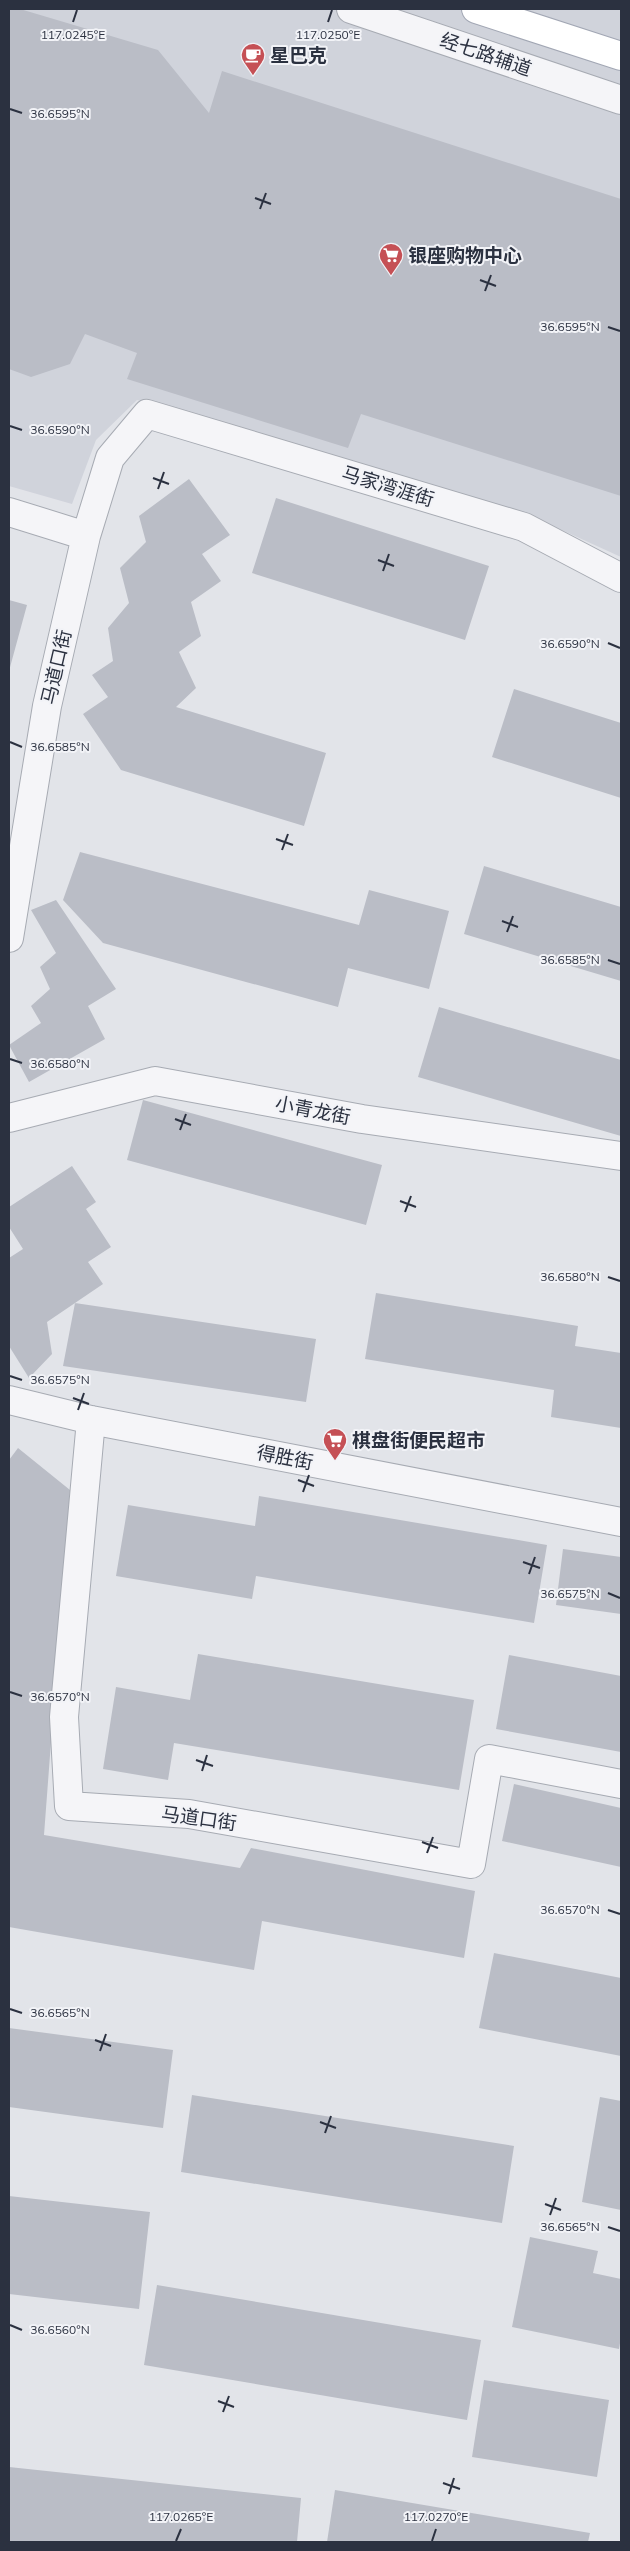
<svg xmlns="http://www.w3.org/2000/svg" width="630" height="2551" font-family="Mulish,'Noto Sans SC',sans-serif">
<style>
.built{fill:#d0d3db}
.building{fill:#babdc6}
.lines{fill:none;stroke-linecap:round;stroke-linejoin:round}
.minor-casing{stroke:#a7abb3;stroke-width:30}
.tertiary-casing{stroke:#a7abb3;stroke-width:30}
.primary-casing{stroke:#a2a7b4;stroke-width:30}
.minor{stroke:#f5f5f8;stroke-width:28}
.tertiary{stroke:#f5f5f8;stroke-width:28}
.primary{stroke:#fff;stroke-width:28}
.ticks{fill:none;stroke:#2b3140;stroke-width:2}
.labels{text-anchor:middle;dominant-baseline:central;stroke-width:4;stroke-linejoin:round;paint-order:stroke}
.street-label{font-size:19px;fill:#2b3140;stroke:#f2f3f7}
.poi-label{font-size:19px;font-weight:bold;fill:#2b3140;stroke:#f2f3f7;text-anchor:start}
.ticks-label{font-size:12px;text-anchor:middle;fill:#2b3140;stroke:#f2f3f7;stroke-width:4;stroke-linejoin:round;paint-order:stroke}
</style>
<rect width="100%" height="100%" fill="#e2e4e9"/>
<path class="built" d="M 9,9 L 621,9 L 621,557 L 520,511 L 137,400 L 96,440 L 72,504 L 9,486 Z"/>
<path class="building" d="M 9,9 L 20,9 L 158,50 L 209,113 L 222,71 L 621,199 L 621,496 L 361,414 L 348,448 L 127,379 L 137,353 L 85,334 L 70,364 L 31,377 L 9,369 Z
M 189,479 L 230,535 L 202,554 L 221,581 L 191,602 L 201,636 L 179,652 L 196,688 L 176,707 L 326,753 L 304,826 L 121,770 L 83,714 L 108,697 L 92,675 L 113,661 L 108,628 L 129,603 L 120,568 L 146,542 L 139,516 Z
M 276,498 L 489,566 L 465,640 L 252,573 Z
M 9,600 L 27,605 L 9,671 Z
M 514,689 L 621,723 L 621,798 L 492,757 Z
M 80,852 L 359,925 L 369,890 L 449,911 L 429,989 L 348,968 L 338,1007 L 103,943 L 63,900 Z
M 484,866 L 621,907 L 621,981 L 464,934 Z
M 56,900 L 116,989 L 88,1006 L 105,1039 L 29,1082 L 9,1045 L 41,1023 L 31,1006 L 50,989 L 40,967 L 56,953 L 31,910 Z
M 439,1007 L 621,1060 L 621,1136 L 418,1077 Z
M 143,1100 L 382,1165 L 366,1225 L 127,1160 Z
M 72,1166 L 96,1202 L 86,1209 L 111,1247 L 88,1262 L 103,1284 L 47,1322 L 52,1354 L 29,1378 L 9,1346 L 9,1258 L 23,1249 L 9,1227 L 9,1207 Z
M 376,1293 L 578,1326 L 575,1346 L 621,1353 L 621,1428 L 551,1417 L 554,1390 L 365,1359 Z
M 75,1303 L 316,1339 L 306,1402 L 63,1366 Z
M 18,1448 L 70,1490 L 44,1835 L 240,1868 L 251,1848 L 475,1891 L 464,1958 L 262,1921 L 254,1970 L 9,1927 L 9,1460 Z
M 259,1496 L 547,1545 L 534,1623 L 256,1576 L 252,1599 L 116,1576 L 128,1505 L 255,1526 Z
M 563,1549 L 621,1557 L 621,1614 L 556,1605 Z
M 198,1654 L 474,1700 L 459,1790 L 174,1743 L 168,1780 L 103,1769 L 116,1687 L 190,1700 Z
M 509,1655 L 621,1676 L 621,1752 L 496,1729 Z
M 514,1784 L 621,1808 L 621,1867 L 502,1841 Z
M 494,1953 L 621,1978 L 621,2056 L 479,2028 Z
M 9,2028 L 173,2050 L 163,2128 L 9,2107 Z
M 192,2095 L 514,2146 L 502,2223 L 181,2172 Z
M 600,2097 L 621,2101 L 621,2210 L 582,2202 Z
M 9,2196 L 150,2212 L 139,2309 L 9,2294 Z
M 530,2237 L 598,2251 L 593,2273 L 621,2279 L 621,2337 L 619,2349 L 512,2327 Z
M 157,2285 L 481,2340 L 467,2420 L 144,2365 Z
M 484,2380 L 609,2400 L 597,2477 L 472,2457 Z
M 9,2467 L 301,2498 L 297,2542 L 9,2542 Z
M 335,2490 L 590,2533 L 588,2542 L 327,2542 Z"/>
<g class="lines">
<g class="minor-casing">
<path id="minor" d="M 9,512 L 86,536
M 9,938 L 47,706 L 86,536 L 110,458 L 147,414 L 524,527 L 621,578
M 9,1118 L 155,1081 L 362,1119 L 621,1156
M 9,1400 L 91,1420 L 621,1522
M 91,1420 L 64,1717 L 69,1806 L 189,1814 L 471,1864 L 489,1759 L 621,1784"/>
</g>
<g class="tertiary-casing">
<path id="tertiary" d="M 351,9 L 621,100"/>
</g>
<g class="primary-casing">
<path id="primary" d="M 476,9 L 621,56"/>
</g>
<use href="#minor" class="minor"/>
<use href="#tertiary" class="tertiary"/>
<use href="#primary" class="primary"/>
</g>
<path class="ticks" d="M 73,22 L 77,10M 328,22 L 332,10M 10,109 L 22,113M 255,198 L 271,204M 260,209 L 266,193M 480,280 L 496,286M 485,291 L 491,275M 608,327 L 620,331M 10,426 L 22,430M 153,478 L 169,484M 158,489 L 164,472M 378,560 L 394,566M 383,571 L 389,554M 608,643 L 620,648M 10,742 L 22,747M 276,839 L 293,845M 282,850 L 288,834M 502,921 L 518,927M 507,932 L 513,916M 608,960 L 620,964M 10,1059 L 22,1063M 175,1119 L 191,1125M 180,1130 L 186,1114M 400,1201 L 416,1207M 405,1212 L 411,1196M 608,1277 L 620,1281M 10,1376 L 22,1380M 73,1398 L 89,1404M 78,1410 L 84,1393M 298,1480 L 314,1486M 303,1492 L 309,1475M 523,1562 L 540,1568M 529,1574 L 535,1557M 608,1593 L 620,1598M 10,1692 L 22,1696M 196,1760 L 213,1766M 202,1771 L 207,1755M 422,1842 L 438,1848M 427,1853 L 433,1837M 608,1910 L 620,1914M 10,2009 L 22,2013M 95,2040 L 111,2046M 100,2051 L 106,2034M 320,2122 L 336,2128M 325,2133 L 331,2116M 545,2204 L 561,2210M 550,2215 L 556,2198M 608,2227 L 620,2231M 10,2325 L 22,2330M 218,2401 L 234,2407M 223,2412 L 229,2396M 443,2483 L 460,2489M 449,2494 L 454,2478M 176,2541 L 181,2529M 432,2541 L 436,2529"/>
<defs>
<g id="cafe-pin" transform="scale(1.25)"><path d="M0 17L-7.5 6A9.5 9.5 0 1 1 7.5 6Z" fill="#c55055" stroke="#f2f3f7"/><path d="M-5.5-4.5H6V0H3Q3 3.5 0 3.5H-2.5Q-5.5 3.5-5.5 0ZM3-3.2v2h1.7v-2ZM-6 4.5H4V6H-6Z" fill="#fff"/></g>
<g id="supermarket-pin" transform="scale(1.25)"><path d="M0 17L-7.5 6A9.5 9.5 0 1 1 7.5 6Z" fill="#c55055" stroke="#f2f3f7"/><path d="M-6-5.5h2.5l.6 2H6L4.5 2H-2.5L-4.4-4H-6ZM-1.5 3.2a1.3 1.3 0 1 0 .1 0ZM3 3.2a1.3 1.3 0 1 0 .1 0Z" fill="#fff"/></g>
</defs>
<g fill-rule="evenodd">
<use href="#cafe-pin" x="253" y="55"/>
<use href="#supermarket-pin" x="391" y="255"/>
<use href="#supermarket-pin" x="335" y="1440"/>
</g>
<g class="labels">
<g class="street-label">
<text transform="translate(486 54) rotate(19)">经七路辅道</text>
<text transform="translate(388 486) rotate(17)">马家湾涯街</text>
<text transform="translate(56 667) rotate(-77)">马道口街</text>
<text transform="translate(313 1110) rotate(11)">小青龙街</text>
<text transform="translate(285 1457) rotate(11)">得胜街</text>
<text transform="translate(199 1818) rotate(8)">马道口街</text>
</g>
<g class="poi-label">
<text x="270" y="55">星巴克</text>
<text x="408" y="255">银座购物中心</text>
<text x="352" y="1440">棋盘街便民超市</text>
</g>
</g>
<g class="ticks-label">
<text x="328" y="39">117.0250°E</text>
<text x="73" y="39">117.0245°E</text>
<text x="60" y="118">36.6595°N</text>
<text x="570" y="331">36.6595°N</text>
<text x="60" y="434">36.6590°N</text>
<text x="570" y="648">36.6590°N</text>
<text x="60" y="751">36.6585°N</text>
<text x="570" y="964">36.6585°N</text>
<text x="60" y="1068">36.6580°N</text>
<text x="570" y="1281">36.6580°N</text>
<text x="60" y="1384">36.6575°N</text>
<text x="570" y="1598">36.6575°N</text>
<text x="60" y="1701">36.6570°N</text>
<text x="570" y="1914">36.6570°N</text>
<text x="60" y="2017">36.6565°N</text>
<text x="570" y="2231">36.6565°N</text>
<text x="60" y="2334">36.6560°N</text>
<text x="181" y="2521">117.0265°E</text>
<text x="436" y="2521">117.0270°E</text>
</g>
<rect width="630" height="2551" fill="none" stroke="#2b3140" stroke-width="20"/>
</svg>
